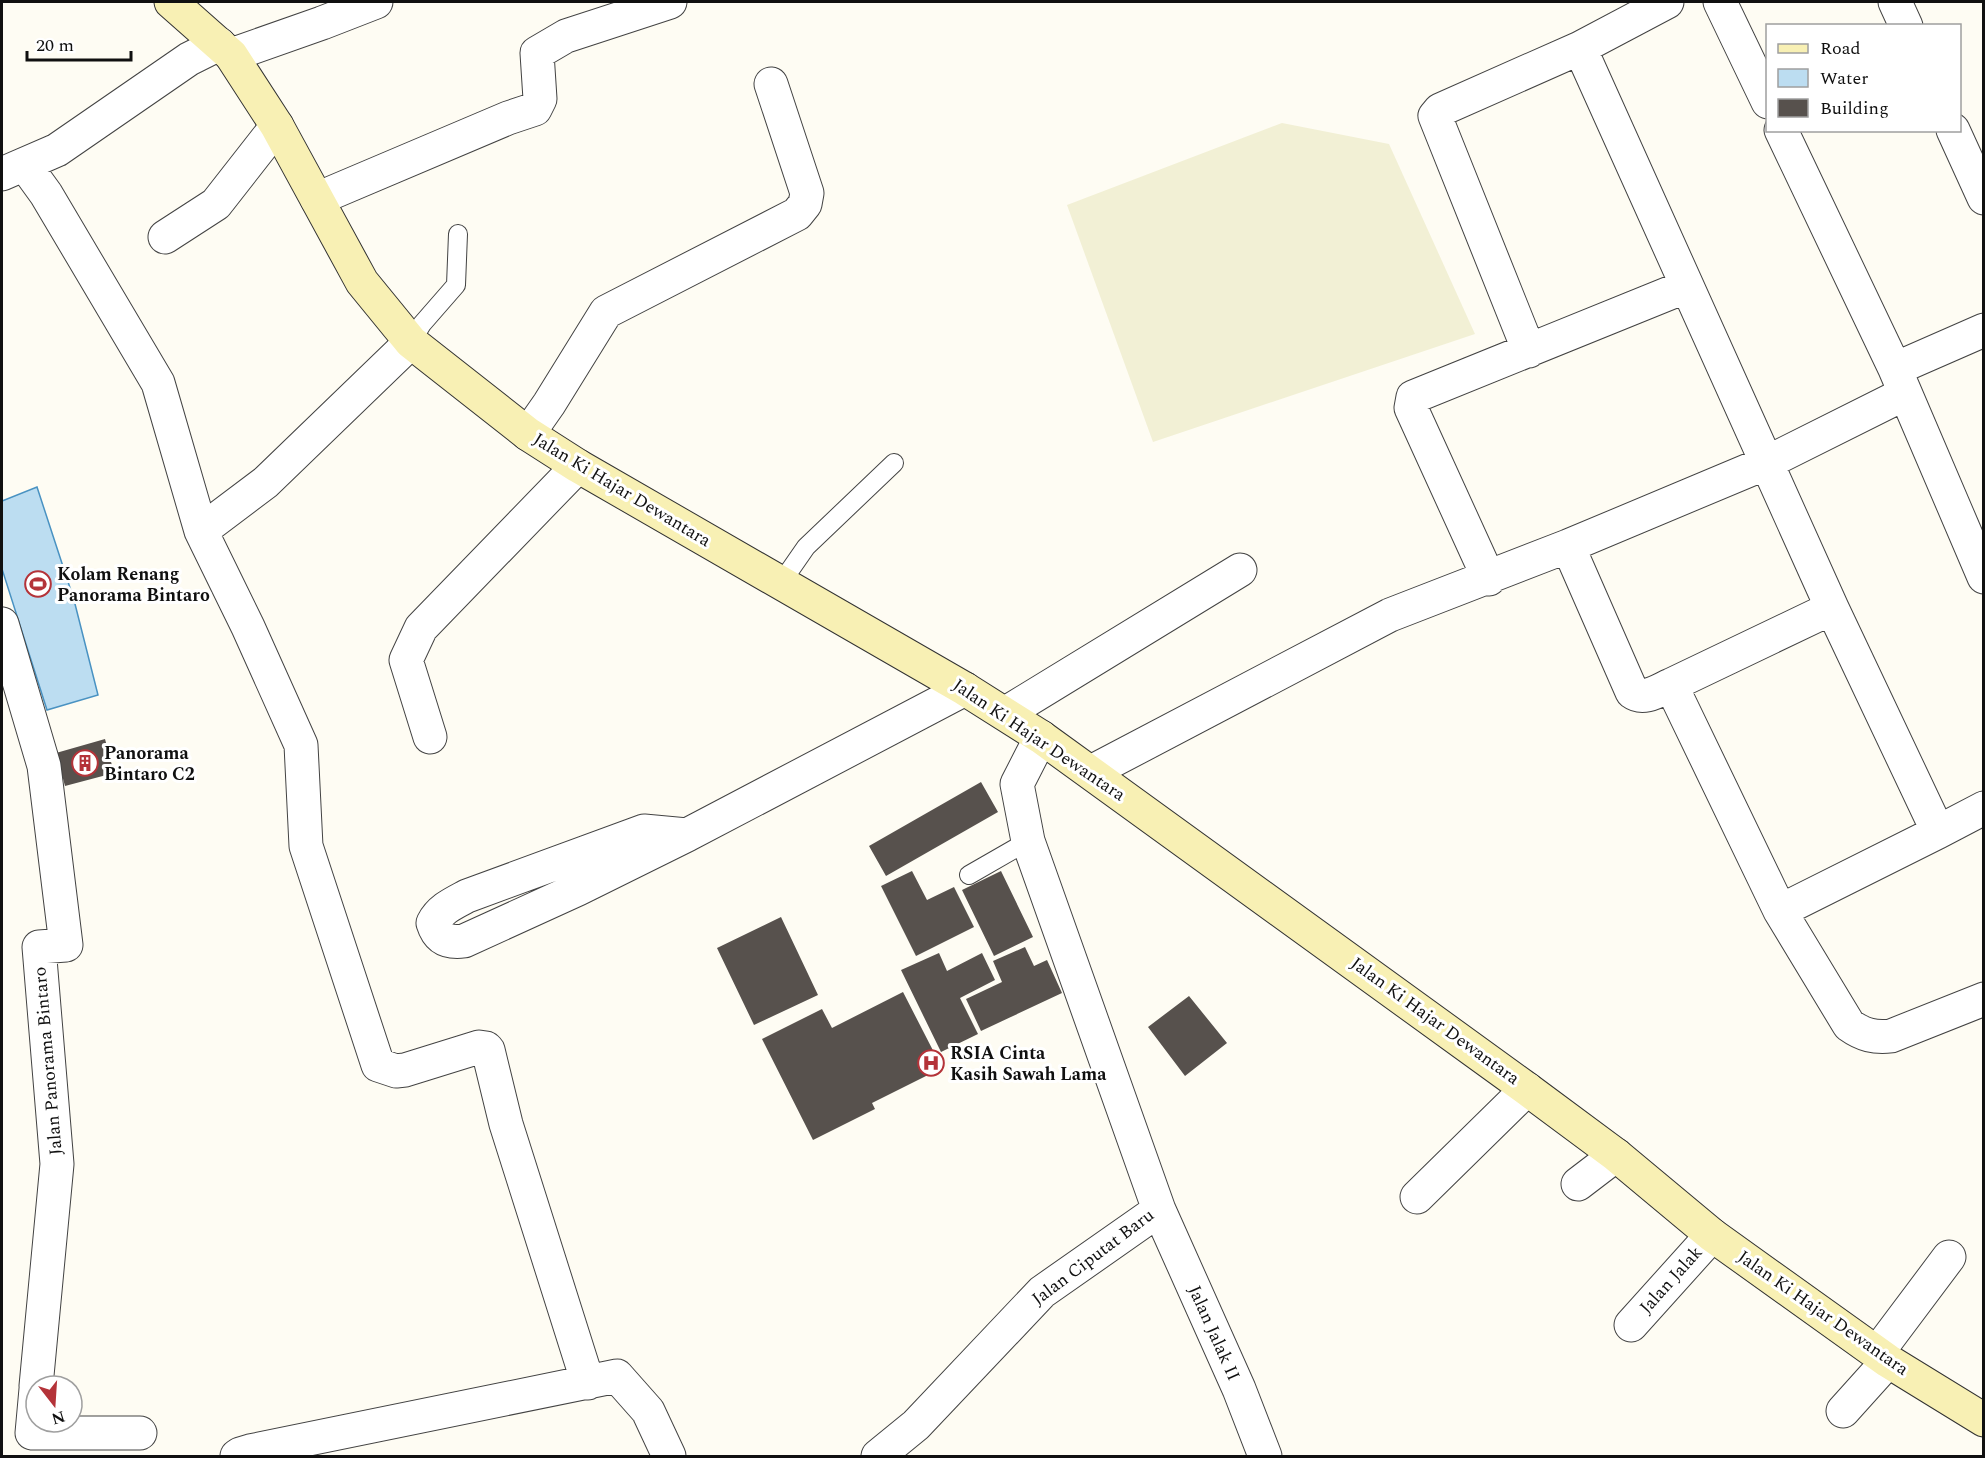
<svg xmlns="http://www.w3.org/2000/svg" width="1985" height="1458" font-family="Spectral,serif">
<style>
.farmland{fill:#f2f0d5}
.water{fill:#bcddf1;stroke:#4992c2;stroke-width:1.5}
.building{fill:#57514d}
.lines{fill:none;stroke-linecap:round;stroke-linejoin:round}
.service-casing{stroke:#434343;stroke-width:20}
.minor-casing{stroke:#434343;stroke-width:35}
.secondary-casing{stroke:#323232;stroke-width:35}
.service{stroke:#fff;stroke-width:18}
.minor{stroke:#fff;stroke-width:33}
.secondary{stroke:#f8f0b4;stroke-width:33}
.labels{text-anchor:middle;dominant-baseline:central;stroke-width:6;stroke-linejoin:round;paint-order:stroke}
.street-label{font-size:18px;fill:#101010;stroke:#fff}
.poi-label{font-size:18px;font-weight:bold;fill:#101010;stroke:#fff;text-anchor:start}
</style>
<rect width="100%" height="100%" fill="#fefcf3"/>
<path class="farmland" d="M 1282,123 L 1389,144 L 1475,334 L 1153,442 L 1067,205 Z"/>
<path class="water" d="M 37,487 L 74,600 L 98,695 L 47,710 L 2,569 L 2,501 Z"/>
<path class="building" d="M 105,739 L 114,773 L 65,786 L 56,753 Z
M 981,782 L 998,812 L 886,876 L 869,846 Z
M 912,871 L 927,900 L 954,887 L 974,927 L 916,956 L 881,886 Z
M 1001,871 L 1033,937 L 994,956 L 962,890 Z
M 781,917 L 818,995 L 754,1025 L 717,948 Z
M 1025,947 L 1034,966 L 1047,960 L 1062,993 L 981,1031 L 966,999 L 1002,982 L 993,961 Z
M 939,953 L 947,971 L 982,953 L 995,980 L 960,998 L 978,1034 L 941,1052 L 901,970 Z
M 903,992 L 942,1068 L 872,1103 L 875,1109 L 813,1140 L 762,1039 L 822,1009 L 832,1028 Z
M 1189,996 L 1227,1043 L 1185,1076 L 1148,1027 Z"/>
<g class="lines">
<g class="service-casing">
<path id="service" d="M 411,342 L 422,324 L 456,285 L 458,234
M 781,583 L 806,547 L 894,463
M 969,875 L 1028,841"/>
</g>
<g class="minor-casing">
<path id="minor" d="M 1720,2 L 1768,102
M 1895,2 L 1906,26
M 1580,48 L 1832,608 L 1938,832
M 231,55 L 322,23 L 376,2
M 1781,130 L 1895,369 L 1984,577
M 1953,130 L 1984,198
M 25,165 L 46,194 L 158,383 L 201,531 L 248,627 L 301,745 L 306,846 L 378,1065 L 396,1071 L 405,1070 L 479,1047 L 486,1048 L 488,1050 L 506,1124 L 588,1383
M 2,174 L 57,150 L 189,59 L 219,44
M 317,199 L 508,118 L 535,109 L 540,99 L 537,53 L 566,36 L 670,2
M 165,237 L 216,204 L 277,126
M 1529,351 L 1435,116 L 1440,110 L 1580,48 L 1667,2
M 1895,369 L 1984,330
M 528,434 L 549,404 L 606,312 L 797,214 L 805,204 L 807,193 L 771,84
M 201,531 L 266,482 L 411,342
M 1568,546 L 1632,692 C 1644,701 1659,690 1671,685 L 1832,608
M 1489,579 L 1411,408 L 1413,397 L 1687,286
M 2,624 L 44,766 L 66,945 L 39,947 L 57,1164 L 36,1386
M 1671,685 L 1780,911 L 1849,1025 C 1863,1035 1875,1038 1891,1036 L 1984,999
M 1006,713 L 1240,570
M 430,737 L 406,660 L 421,628 L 578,466
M 1091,772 L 1390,615 L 1568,546 L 1766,463 L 1904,394
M 687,835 L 644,831 L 467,896 C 454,903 440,909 433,923 C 438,939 448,943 464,941 L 578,889 L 687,835 L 965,689
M 1780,911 L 1938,832 L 1984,808
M 1578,1184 L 1616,1155
M 1417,1197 L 1527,1089
M 1159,1210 L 1239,1389 L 1265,1456
M 1631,1325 L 1712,1235
M 1877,1353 L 1949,1257
M 36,1389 L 32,1433 L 140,1433
M 1843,1411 L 1888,1361
M 237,1456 L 240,1454 L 250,1451 L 617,1376 L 648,1411 L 669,1456
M 878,1456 L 916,1425 L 1042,1292 L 1159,1210 L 1028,841 L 1017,784 L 1041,737"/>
</g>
<g class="secondary-casing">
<path id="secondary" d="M 171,2 L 231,55 L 277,126 L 362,282 L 411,342 L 528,434 L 578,466 L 965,689 L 1041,737 L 1527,1089 L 1616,1155 L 1712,1235 L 1888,1361 L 1984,1420"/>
</g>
<use href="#service" class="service"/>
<use href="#minor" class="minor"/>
<use href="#secondary" class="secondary"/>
</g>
<defs>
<g id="stadium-ring" transform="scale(1.35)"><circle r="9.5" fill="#fff" stroke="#b43339" stroke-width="1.5"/><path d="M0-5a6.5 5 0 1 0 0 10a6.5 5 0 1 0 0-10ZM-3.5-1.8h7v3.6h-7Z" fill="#b43339"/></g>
<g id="building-ring" transform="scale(1.35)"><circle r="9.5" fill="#fff" stroke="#b43339" stroke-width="1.5"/><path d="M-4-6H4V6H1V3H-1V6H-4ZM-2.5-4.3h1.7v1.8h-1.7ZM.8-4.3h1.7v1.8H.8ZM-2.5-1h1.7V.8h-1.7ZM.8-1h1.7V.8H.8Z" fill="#b43339"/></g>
<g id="hospital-ring" transform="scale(1.35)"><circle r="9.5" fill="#fff" stroke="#b43339" stroke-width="1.5"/><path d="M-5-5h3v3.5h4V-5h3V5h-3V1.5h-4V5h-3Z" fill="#b43339"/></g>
</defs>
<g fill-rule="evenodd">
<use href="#stadium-ring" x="38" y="584"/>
<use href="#building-ring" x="85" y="763"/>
<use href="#hospital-ring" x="931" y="1063"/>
</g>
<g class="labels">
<g class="street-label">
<text transform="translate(622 490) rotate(31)">Jalan Ki Hajar Dewantara</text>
<text transform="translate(1039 740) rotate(34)">Jalan Ki Hajar Dewantara</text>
<text transform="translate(1435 1021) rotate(36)">Jalan Ki Hajar Dewantara</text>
<text transform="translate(48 1061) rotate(-95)">Jalan Panorama Bintaro</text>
<text transform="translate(1093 1257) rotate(-37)">Jalan Ciputat Baru</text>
<text transform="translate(1671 1280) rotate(-48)">Jalan Jalak</text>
<text transform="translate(1823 1313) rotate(35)">Jalan Ki Hajar Dewantara</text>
<text transform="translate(1214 1333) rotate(66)">Jalan Jalak II</text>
</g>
<g class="poi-label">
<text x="57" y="574">Kolam Renang<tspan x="57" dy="21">Panorama Bintaro</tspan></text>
<text x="104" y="753">Panorama<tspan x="104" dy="21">Bintaro C2</tspan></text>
<text x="950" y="1053">RSIA Cinta<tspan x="950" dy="21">Kasih Sawah Lama</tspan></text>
</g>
</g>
<rect width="1985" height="1458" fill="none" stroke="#101010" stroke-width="6"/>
<rect x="1766" y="24" width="195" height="108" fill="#ffffff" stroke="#9f9f9f" stroke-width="1.5"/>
<rect x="1778" y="44" width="30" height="9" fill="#f8f0b4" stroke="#9f9f9f" stroke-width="1.5"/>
<text x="1820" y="54" font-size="18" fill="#101010">Road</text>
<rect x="1778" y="69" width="30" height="18" fill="#bcddf1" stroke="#9f9f9f" stroke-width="1.5"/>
<text x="1820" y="84" font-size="18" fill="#101010">Water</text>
<rect x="1778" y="99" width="30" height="18" fill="#57514d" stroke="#9f9f9f" stroke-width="1.5"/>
<text x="1820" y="114" font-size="18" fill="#101010">Building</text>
<g transform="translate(54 1404) rotate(163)"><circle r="28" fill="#ffffff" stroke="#9f9f9f" stroke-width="1.5"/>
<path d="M0-4.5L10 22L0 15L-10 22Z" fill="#b43339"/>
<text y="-9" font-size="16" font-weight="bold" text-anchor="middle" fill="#101010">N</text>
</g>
<path d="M27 51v9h104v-9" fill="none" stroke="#101010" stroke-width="3"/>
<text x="36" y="51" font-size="18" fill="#101010" stroke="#ffffff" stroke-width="4.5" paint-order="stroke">20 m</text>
</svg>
